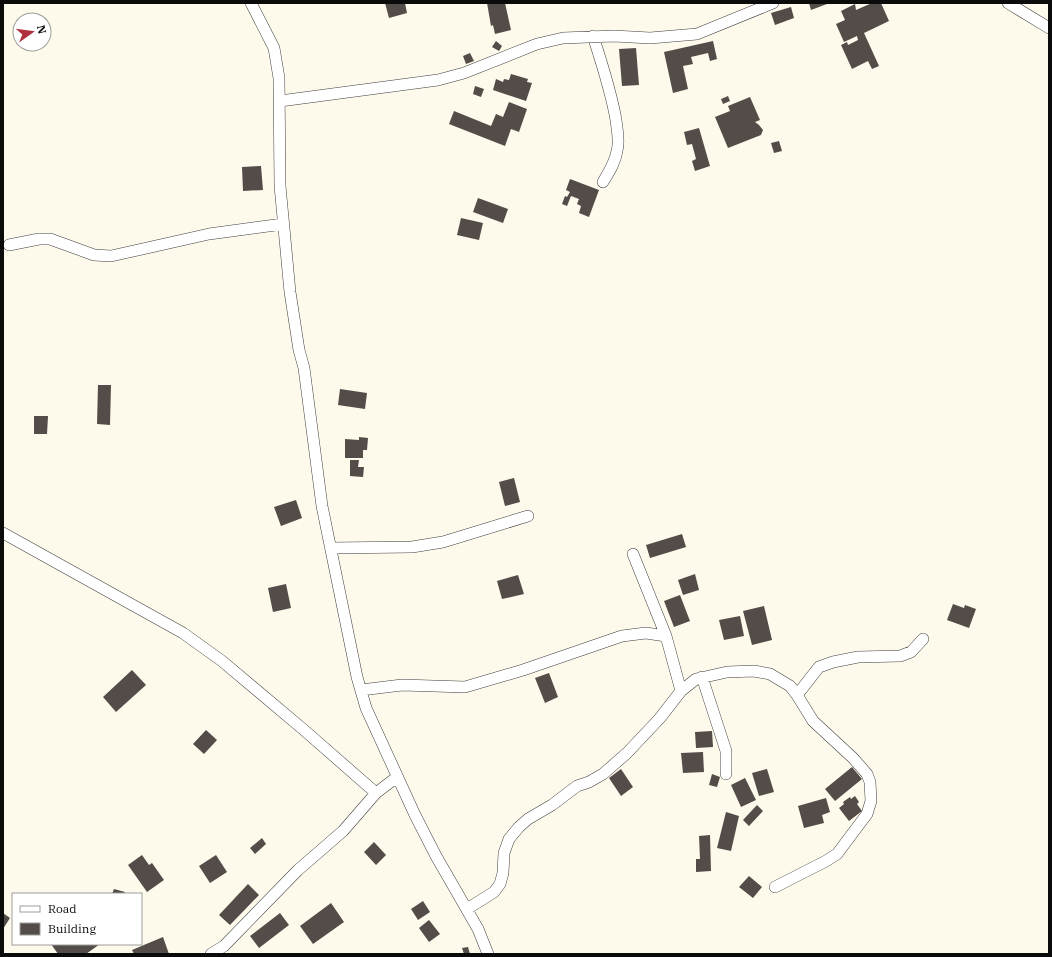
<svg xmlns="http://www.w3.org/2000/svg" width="1052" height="957" font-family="'IBM Plex Serif',serif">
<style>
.building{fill:#534c48}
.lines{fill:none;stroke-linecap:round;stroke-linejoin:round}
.street-casing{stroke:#3e3e3e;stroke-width:12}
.street{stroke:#fff;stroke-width:11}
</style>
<rect width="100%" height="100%" fill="#fdf9eb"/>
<path class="building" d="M 385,3 L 405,3 L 407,13 L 389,18 Z
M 487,3 L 505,3 L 511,30 L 495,34 L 493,25 L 491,26 Z
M 809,3 L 826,3 L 827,4 L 811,10 Z
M 872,3 L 881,3 L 889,21 L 864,33 L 879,66 L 872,69 L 868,61 L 852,69 L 841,45 L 847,42 L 848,45 L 858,40 L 857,36 L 844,42 L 836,24 L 845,20 L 841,11 L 855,4 L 856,10 Z
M 791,7 L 794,18 L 775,25 L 771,13 Z
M 496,41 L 502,46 L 499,51 L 492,47 Z
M 713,41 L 717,59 L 710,61 L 708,53 L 691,57 L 693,64 L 683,66 L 688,89 L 673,93 L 664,52 Z
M 636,48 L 639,85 L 622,86 L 619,49 Z
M 470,53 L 474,61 L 466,64 L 463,56 Z
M 511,74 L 528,79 L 527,82 L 532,83 L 526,101 L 493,90 L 496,79 L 503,82 L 504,79 L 509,80 Z
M 475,86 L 484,89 L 481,97 L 473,94 Z
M 728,96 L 730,101 L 723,104 L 721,99 Z
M 750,97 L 760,120 L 755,122 L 759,125 L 763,130 L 761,135 L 728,148 L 715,117 L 730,111 L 728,106 Z
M 509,102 L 527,109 L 519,132 L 511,129 L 505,146 L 449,124 L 454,111 L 491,126 L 496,114 L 503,117 Z
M 699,128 L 710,166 L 695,171 L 692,161 L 696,159 L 692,144 L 687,145 L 684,132 Z
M 779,141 L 782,151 L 774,153 L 771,143 Z
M 261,166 L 263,190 L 243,191 L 242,167 Z
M 570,179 L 599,190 L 589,217 L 579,213 L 581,206 L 577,204 L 579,199 L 571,196 L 567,206 L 562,204 L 565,196 L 567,197 L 570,192 L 566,190 Z
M 478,198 L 508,209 L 503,223 L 473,212 Z
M 461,218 L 483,223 L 479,240 L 457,235 Z
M 98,385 L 111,385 L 110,425 L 97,424 Z
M 340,389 L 367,393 L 365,409 L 338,405 Z
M 34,416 L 48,416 L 47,434 L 34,434 Z
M 359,437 L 368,438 L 367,450 L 363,450 L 363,458 L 345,458 L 345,439 L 359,440 Z
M 350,460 L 359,460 L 358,467 L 364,467 L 363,477 L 350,476 Z
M 514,478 L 520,502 L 505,506 L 499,482 Z
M 296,500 L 302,518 L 281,526 L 274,507 Z
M 682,534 L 686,547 L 650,558 L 646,545 Z
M 695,574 L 699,590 L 683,595 L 678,580 Z
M 518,575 L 524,594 L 502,599 L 497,581 Z
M 286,584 L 291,608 L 273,612 L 268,588 Z
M 680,595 L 690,621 L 674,627 L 664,601 Z
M 953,604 L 964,608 L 965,605 L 976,609 L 969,628 L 947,620 Z
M 764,606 L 772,640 L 752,645 L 743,611 Z
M 740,616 L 744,636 L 724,640 L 719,620 Z
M 132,670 L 146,685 L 116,712 L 103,697 Z
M 549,673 L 558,697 L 545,703 L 535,678 Z
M 206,730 L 217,740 L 204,754 L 193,744 Z
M 712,731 L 713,747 L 696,748 L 695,732 Z
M 703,752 L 704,772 L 683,773 L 681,753 Z
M 852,767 L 862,779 L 835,801 L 825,789 Z
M 621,769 L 633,787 L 621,796 L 609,778 Z
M 767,769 L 774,792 L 759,796 L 752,773 Z
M 712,774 L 720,777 L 717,787 L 709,785 Z
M 745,778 L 756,800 L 741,807 L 731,785 Z
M 855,796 L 859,802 L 857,804 L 862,811 L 849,821 L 839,808 L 844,804 L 843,802 L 850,797 L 851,799 Z
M 826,798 L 830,812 L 822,815 L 824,823 L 804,828 L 798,806 Z
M 757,805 L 763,811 L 749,826 L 743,820 Z
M 726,812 L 739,816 L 731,851 L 717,848 Z
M 710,835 L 711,871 L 696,872 L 696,859 L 700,859 L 699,836 Z
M 262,838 L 266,844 L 255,854 L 250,848 Z
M 374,842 L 386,855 L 376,865 L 364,852 Z
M 142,855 L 149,865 L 152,863 L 164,880 L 147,892 L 128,865 Z
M 216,855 L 227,872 L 210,883 L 199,866 Z
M 749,876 L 762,887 L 753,898 L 739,887 Z
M 248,884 L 259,895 L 230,925 L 219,915 Z
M 114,889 L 125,892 L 124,894 L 112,894 Z
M 423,901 L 430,912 L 418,920 L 411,909 Z
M 331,903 L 344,922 L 313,944 L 300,926 Z
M 3,913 L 10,918 L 3,929 Z
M 280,913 L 289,925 L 259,948 L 250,936 Z
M 429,920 L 440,934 L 429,942 L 419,928 Z
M 163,937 L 169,954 L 134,954 L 132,950 Z
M 51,944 L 100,944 L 86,954 L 58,954 Z
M 468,947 L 470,954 L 464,954 L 462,948 Z"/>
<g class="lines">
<g class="street-casing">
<path id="street" d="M 251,3 L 274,48 L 279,78 L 280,186 L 290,292 L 299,350 L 304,368 L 322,506 L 357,677 L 366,708 L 415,815 L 436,856 L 478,929 L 488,954
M 1008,3 L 1049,28
M 593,36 C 602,64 611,91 616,120 C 617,130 620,141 617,151 C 615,163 609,172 603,182
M 280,101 L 438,80 L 464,73 L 537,44 L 563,38 L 614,36 L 650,38 L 697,34 L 773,3
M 9,245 L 39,239 L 50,239 L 94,255 L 111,256 L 209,234 L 283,224
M 3,533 L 183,633 L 222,661 L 304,730 L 376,793
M 331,548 L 412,547 L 443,542 L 528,516
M 633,554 L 666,636 L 681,691
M 702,677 L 726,751 L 726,774
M 361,690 L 402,685 L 465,687 L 523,670 L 622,636 L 646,633 L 666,636
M 797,695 L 819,667 L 833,662 L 858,657 L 900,656 L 911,652 L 923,639
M 467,909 L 494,892 L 500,884 L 503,873 L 504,853 L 509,839 L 519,827 L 528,819 L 552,805 L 577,786 L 589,782 L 603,774 L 627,753 L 660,718 L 681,691 L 696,679 L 727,672 L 754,671 L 770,674 L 790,686 L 797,695 L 813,721 L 853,758 L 867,774 L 870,782 L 871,801 L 867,814 L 837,854 L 826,861 L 775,887
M 211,954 L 224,946 L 298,870 L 343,831 L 376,793 L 397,777"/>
</g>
<use href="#street" class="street"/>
</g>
<rect width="1052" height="957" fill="none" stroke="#0b0b0b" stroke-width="8"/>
<rect x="12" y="893" width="130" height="52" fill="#ffffff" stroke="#9d9d9d"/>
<rect x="20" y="906" width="20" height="6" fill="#ffffff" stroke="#9d9d9d"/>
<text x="48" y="913" font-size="12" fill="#0b0b0b">Road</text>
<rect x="20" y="923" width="20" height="12" fill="#534c48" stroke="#9d9d9d"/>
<text x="48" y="933" font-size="12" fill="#0b0b0b">Building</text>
<g transform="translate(32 32) rotate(76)"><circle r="19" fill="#ffffff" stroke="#9d9d9d"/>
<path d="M0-3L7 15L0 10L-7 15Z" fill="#af2f3e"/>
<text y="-6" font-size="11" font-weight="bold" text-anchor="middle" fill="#0b0b0b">N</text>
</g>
</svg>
